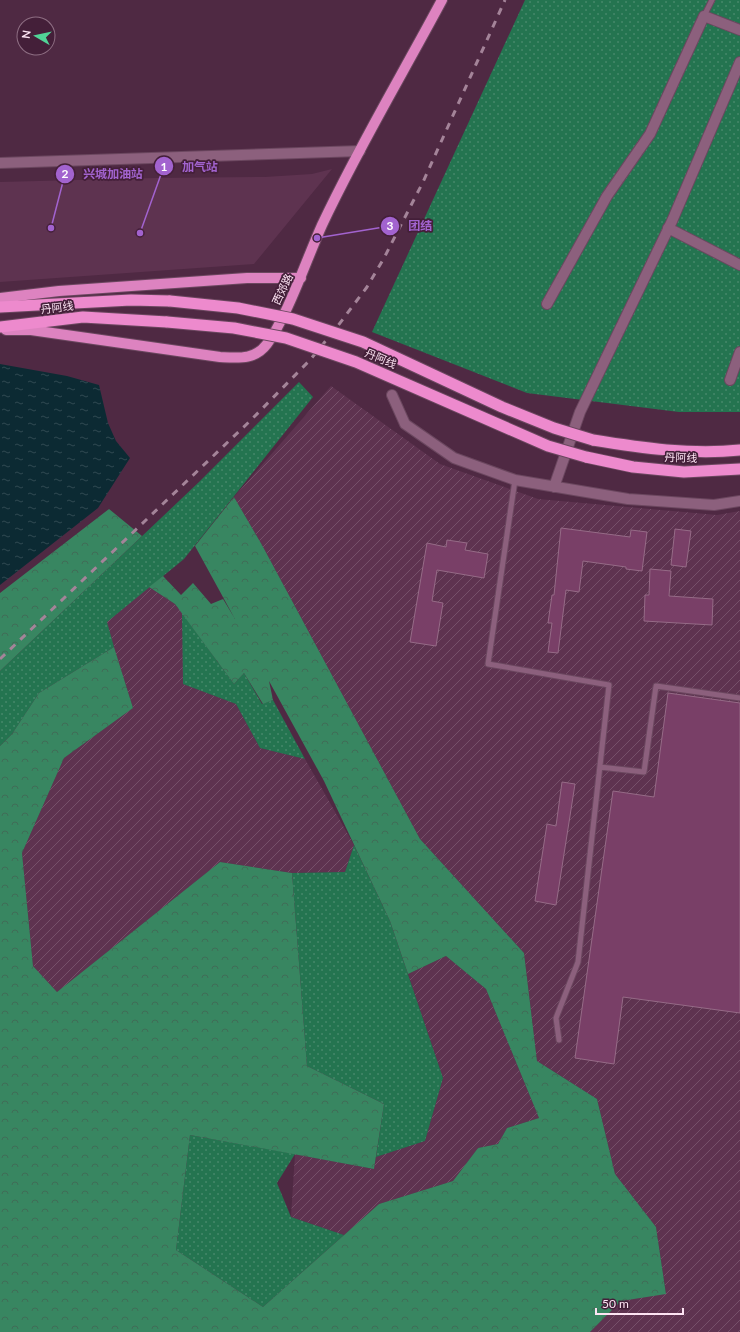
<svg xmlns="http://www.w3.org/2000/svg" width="740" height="1332" font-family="Lato,'Noto Sans SC',sans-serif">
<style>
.built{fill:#5e3350}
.industrial{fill:url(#industrial-furrows)}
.grass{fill:url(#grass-dots)}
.forest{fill:url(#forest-crowns)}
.water{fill:url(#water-ripples)}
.building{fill:#793f67;stroke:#966b87}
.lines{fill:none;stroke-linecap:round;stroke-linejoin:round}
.service-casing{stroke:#6b475f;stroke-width:7}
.minor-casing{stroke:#6b475f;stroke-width:12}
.primary-casing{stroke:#6b475f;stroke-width:12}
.trunk-casing{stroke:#6b475f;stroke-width:13}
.service{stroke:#8c607d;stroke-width:5}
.minor{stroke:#8c607d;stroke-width:10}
.primary{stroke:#dd83c0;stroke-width:10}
.trunk{stroke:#ed8acd;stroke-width:11}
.rail{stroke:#a48499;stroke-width:3;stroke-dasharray:7 7;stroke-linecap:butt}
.trunk-bridge-casing{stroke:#6b475f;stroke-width:13;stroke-linecap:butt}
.trunk-bridge{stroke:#ed8acd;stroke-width:11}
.labels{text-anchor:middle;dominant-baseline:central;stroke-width:3.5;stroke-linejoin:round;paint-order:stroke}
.street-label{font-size:11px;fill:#fde4f3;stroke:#441f39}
.leader{fill:none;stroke:#a263cf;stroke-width:1.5}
.callout-dot{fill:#a263cf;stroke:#441f39;stroke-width:1.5}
.mark-label{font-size:12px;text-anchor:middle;font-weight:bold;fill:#fff}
.callout-label{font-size:12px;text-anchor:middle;font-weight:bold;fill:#a263cf;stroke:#441f39;stroke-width:3.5;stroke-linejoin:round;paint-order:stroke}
</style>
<defs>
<pattern id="industrial-furrows" width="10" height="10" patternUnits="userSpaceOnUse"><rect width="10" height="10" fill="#5e3350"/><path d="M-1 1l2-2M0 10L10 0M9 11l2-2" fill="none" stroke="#76506a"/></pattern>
<pattern id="grass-dots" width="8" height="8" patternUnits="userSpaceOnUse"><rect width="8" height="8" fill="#247450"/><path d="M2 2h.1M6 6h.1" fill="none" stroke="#45886a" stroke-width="1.8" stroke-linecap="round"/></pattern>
<pattern id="forest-crowns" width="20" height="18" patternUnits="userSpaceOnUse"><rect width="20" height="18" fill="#388661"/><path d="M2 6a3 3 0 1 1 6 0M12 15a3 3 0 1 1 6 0" fill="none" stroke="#406c57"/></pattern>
<pattern id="water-ripples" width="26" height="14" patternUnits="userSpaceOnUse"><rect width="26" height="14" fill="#0c2a33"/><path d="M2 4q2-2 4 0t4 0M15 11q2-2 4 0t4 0" fill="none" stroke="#304951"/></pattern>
</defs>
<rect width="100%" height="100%" fill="#4f2943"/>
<path class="built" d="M 332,169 L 254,264 L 0,282 L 0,182 L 156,178 L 265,177 L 312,174 Z"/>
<path class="industrial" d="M 331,386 L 440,464 L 538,499 L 717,515 L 740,511 L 740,1332 L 590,1332 L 621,1301 L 666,1293 L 656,1227 L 615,1174 L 597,1099 L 537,1061 L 524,953 L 420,839 L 262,545 L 234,497 Z
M 149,587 L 175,604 L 182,613 L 184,684 L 236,704 L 260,748 L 305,759 L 354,845 L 345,872 L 292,873 L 220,862 L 57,992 L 33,966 L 22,853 L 64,758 L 133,708 L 106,622 Z
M 446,956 L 486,989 L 539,1118 L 507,1128 L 498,1144 L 478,1148 L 453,1181 L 379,1204 L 344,1235 L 291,1217 L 295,1154 L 374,1169 L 376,1157 L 425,1141 L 443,1078 L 408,974 Z"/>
<path class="grass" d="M 525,0 L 740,0 L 740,412 L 679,412 L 527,393 L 372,332 Z
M 299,382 L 313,397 L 184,559 L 107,622 L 114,647 L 39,693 L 12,734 L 0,746 L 0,671 L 199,482 Z
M 182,613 L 234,684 L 244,673 L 262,704 L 273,700 L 305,759 L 260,748 L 236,704 L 183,684 Z
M 354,845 L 390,921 L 443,1078 L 425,1141 L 376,1157 L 384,1104 L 307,1066 L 292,873 L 345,872 Z
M 190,1135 L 295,1154 L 277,1183 L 291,1217 L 344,1235 L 263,1307 L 176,1250 Z"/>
<path class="forest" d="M 234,497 L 262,545 L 420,839 L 524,953 L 537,1061 L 597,1099 L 615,1174 L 656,1227 L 666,1294 L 621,1301 L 590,1332 L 0,1332 L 0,746 L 12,734 L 39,693 L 114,647 L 133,708 L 64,758 L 22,853 L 33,966 L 57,992 L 220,862 L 292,873 L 307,1066 L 384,1104 L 374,1169 L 190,1135 L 176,1250 L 263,1307 L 379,1204 L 453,1181 L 478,1148 L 498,1144 L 507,1128 L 539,1118 L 486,989 L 446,956 L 408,974 L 390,921 L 324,781 L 269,681 L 273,700 L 263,704 L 244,673 L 234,684 L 175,604 L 149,587 L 163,576 L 181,595 L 193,583 L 211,604 L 223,599 L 235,619 L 195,546 Z
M 109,509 L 142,536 L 0,671 L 0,593 Z"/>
<path class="water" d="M 0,364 L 67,376 L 99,385 L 108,423 L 116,441 L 130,458 L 98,508 L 0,585 Z"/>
<path class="building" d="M 561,528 L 630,537 L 631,530 L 647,532 L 642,571 L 626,569 L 626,567 L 583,561 L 579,592 L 566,590 L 558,653 L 548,652 L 552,623 L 548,623 L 552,595 L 554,595 Z
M 675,529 L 691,531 L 686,567 L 671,565 Z
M 447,540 L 467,543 L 465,550 L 488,554 L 484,578 L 437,570 L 432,601 L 443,603 L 436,646 L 410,642 L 427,543 L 446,547 Z
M 650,569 L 671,571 L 669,596 L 713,599 L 712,625 L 644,621 L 645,595 L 649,595 Z
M 668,693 L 740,703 L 740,1013 L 623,997 L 614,1064 L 575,1058 L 613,791 L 654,797 Z
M 562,782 L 575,784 L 556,905 L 535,901 L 547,824 L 556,826 Z"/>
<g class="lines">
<g class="service-casing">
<path id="service" d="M 704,16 L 712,0
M 515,480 L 488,664 L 609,685 L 578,962 L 556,1018 L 559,1040
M 600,767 L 644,772 L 656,686 L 740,698"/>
</g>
<g class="minor-casing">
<path id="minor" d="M 0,163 L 360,151
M 668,228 L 740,265
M 547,304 L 607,196 L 650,134 L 704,16 L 740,30
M 730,380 L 740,352
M 392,395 L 405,424 L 454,458 L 515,480 L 628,499 L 714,505 L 740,501
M 554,487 L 580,412 L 672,221 L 740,62"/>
</g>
<g class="primary-casing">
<path id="primary" d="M 0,298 L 59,291 L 247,278 L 301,278
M 6,330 L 31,330 L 220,357 C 239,358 255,360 267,344 C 276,332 282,319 288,306 C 300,280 310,252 322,225 C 358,148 402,75 442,0"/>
</g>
<g class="trunk-casing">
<path id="trunk" d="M 0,307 L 131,300 L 170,301
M 0,327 L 83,317 L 167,322
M 593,440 C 642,448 691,455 740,450
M 586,457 L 633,467 L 684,472 L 740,469"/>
</g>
<use href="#service" class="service"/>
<use href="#minor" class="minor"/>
<use href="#primary" class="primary"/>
<use href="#trunk" class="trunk"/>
<path class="rail" d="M 0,659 L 251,420 L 310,360 L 337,327 L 367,287 L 384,258 L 423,182 L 505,0"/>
<g class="trunk-bridge-casing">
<path id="trunk-bridge" d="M 170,301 L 238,308 L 293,319 L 363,342 L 502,407 L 554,428 L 593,440
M 167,322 L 234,328 L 286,338 L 356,362 L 548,446 L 586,457"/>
</g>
<use href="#trunk-bridge" class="trunk-bridge"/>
</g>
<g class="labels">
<g class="street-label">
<text transform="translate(282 289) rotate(-65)">西郊路</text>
<text transform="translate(57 307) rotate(-7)">丹阿线</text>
<text transform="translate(381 358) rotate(23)">丹阿线</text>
<text transform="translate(681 457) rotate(2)">丹阿线</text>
</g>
</g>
<path class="leader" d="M140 233L164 166M51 228L65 174M317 238L390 226"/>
<g class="callout-dot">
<circle cx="140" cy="233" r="4"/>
<circle cx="51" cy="228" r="4"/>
<circle cx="317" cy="238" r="4"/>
<circle cx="164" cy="166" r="10"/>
<circle cx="65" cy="174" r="10"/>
<circle cx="390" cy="226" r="10"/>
</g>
<g class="mark-label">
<text x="164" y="171">1</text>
<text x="65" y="178">2</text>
<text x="390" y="230">3</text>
</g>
<g class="callout-label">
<text x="200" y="171">加气站</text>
<text x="113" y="178">兴城加油站</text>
<text x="420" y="230">团结</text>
</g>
<g transform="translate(36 36) rotate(279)"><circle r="19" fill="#441f39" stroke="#8e6e83"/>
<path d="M0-3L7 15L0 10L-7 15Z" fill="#51d397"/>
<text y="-6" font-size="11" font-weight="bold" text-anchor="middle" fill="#fde4f3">N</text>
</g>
<path d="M596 1308v6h87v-6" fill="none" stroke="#fde4f3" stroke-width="2"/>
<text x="602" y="1308" font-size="12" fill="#fde4f3" stroke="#441f39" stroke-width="3" paint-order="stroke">50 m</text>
</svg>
